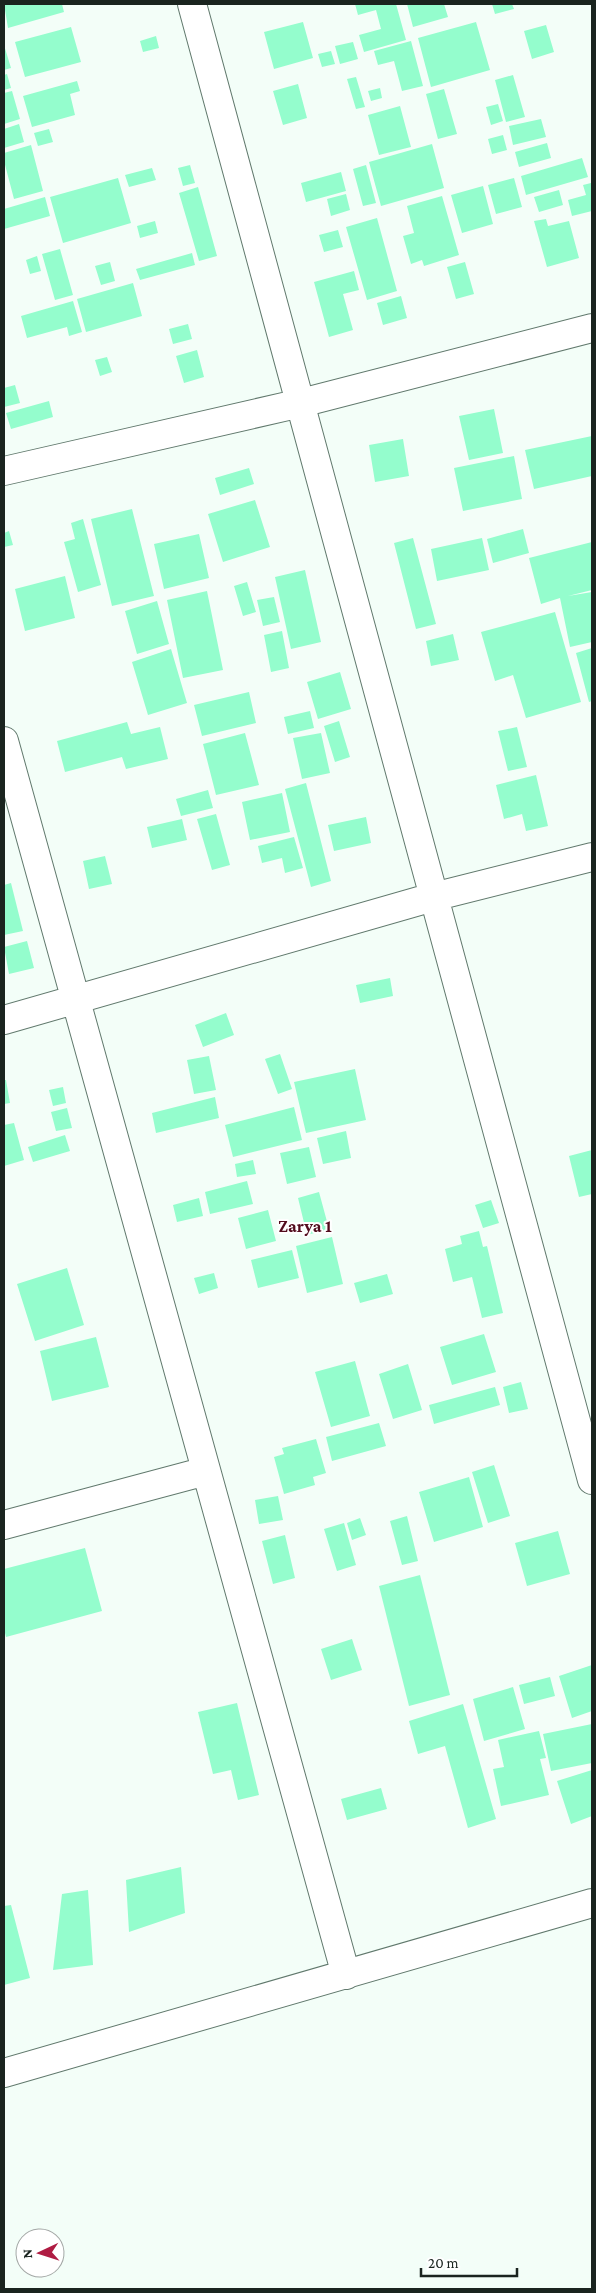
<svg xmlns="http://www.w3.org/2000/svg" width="596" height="2293" font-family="'Crimson Pro',serif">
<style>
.building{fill:#94fdcd}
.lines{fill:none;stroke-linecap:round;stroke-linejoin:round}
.minor-casing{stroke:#61796d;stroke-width:30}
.minor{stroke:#fff;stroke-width:28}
.labels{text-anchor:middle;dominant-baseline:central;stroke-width:4;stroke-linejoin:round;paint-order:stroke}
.quarter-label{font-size:18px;font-weight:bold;fill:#520c1d;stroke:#fff}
</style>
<rect width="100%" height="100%" fill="#f3fef8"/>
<path class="building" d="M 4,4 L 62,4 L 64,12 L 8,28 Z
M 355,4 L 396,4 L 406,40 L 364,52 L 359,35 L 381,29 L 376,10 L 358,15 Z
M 407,4 L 444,4 L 448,17 L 413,27 Z
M 492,4 L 512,4 L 514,9 L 495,14 Z
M 303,22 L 313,58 L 274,69 L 264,32 Z
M 476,22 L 490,70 L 431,87 L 418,38 Z
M 546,25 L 554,52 L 532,59 L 524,31 Z
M 71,27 L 81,62 L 25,77 L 15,42 Z
M 156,36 L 159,48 L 143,52 L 140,41 Z
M 411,41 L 423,86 L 402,91 L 394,61 L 378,65 L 374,51 Z
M 353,42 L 358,59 L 340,64 L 335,46 Z
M 4,45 L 11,68 L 4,70 Z
M 331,51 L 335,64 L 322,67 L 318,54 Z
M 7,74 L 11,88 L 4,90 L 4,75 Z
M 513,75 L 525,117 L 506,122 L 495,80 Z
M 356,77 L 365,107 L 356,109 L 347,79 Z
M 77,81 L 80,91 L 70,94 L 75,115 L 32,127 L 23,96 Z
M 298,84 L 307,118 L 283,125 L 273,91 Z
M 380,88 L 382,98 L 371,101 L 368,91 Z
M 444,89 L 457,134 L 438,139 L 426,94 Z
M 12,91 L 20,119 L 4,124 L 4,93 Z
M 498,104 L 503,121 L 491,125 L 486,107 Z
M 400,106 L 411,147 L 379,155 L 368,115 Z
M 541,119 L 546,137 L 513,145 L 509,126 Z
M 19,124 L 24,142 L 4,148 L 4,129 Z
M 49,129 L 53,142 L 38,146 L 34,133 Z
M 503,135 L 507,150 L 492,154 L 488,139 Z
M 547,143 L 551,158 L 519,167 L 515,152 Z
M 432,144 L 444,188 L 381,206 L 369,162 Z
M 31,145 L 43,191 L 14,199 L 4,161 L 4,153 Z
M 582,158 L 588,177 L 526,195 L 521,176 Z
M 190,165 L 195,183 L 183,186 L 178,168 Z
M 366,165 L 376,203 L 363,206 L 353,169 Z
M 152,168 L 156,180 L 129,187 L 125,175 Z
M 341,172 L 346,191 L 306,202 L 301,183 Z
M 118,178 L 131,223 L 63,243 L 50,197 Z
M 514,178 L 522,207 L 496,214 L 488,185 Z
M 591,183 L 592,211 L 572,216 L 568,200 L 586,195 L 583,185 Z
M 483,186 L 493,224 L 462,233 L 451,195 Z
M 198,187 L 217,256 L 199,261 L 179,193 Z
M 559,190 L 563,205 L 539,212 L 534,197 Z
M 346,194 L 350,210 L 331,216 L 327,199 Z
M 442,196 L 459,255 L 424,266 L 422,260 L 411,264 L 403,236 L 414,233 L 407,206 Z
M 45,197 L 50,216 L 4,229 L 4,209 Z
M 377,218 L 397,291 L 367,300 L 346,227 Z
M 546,219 L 548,226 L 569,221 L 579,258 L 547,267 L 534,221 Z
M 155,221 L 158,233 L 140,238 L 137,226 Z
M 338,230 L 343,247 L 324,252 L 319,235 Z
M 60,249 L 73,295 L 55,300 L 42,254 Z
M 192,253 L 195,265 L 140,280 L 136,269 Z
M 37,256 L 41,271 L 30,274 L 26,260 Z
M 110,262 L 115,281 L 101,285 L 95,266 Z
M 465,262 L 474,294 L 456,299 L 447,267 Z
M 354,271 L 359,290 L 343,294 L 353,330 L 329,337 L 314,282 Z
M 133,283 L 142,316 L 86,332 L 77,299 Z
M 401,296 L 407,318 L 383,325 L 377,303 Z
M 73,301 L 82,332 L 69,336 L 67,327 L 27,338 L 21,316 Z
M 188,324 L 192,339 L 173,344 L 169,329 Z
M 197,350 L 204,377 L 184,383 L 176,356 Z
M 107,357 L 112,372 L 100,376 L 95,360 Z
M 15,385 L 20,403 L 4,407 L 4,388 Z
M 49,401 L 53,417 L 11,429 L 6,413 Z
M 494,409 L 503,453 L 469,460 L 459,416 Z
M 592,436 L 592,476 L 534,489 L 525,450 Z
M 403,439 L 409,476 L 375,482 L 369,445 Z
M 514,456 L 522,499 L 463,511 L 454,468 Z
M 249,468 L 254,484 L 220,495 L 215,478 Z
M 255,500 L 270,547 L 223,562 L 208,514 Z
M 132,509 L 154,596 L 112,606 L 91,519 Z
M 83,519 L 101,585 L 78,592 L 64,542 L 75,539 L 71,523 Z
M 523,529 L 529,553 L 493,563 L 487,539 Z
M 9,531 L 13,545 L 4,547 L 4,533 Z
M 199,534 L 209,578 L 164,589 L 154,544 Z
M 413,538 L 436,624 L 416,629 L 394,543 Z
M 482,538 L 489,570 L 437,581 L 431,549 Z
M 592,542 L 592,590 L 568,596 L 592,592 L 592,642 L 570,647 L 560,598 L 541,604 L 529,558 Z
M 305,570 L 321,642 L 291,649 L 275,577 Z
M 65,576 L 75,618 L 25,631 L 15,589 Z
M 247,582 L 256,612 L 243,616 L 234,586 Z
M 207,591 L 223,670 L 183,678 L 167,600 Z
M 274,597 L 280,622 L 263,626 L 257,600 Z
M 157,601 L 169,644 L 137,654 L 125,611 Z
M 555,612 L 581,702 L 526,718 L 513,675 L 495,681 L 481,632 Z
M 282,631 L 289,668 L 271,672 L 264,635 Z
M 453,634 L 459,660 L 431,666 L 426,641 Z
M 592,648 L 592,701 L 589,702 L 576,653 Z
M 171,649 L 187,703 L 148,715 L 132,662 Z
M 340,672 L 351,709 L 318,719 L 307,682 Z
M 249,692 L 256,723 L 202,736 L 194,705 Z
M 310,711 L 314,728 L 288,734 L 284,717 Z
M 339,721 L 350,757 L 335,762 L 324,726 Z
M 127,722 L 131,734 L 160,727 L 168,759 L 126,769 L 122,757 L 65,772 L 57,741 Z
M 517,727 L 527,767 L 508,771 L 498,731 Z
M 245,733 L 259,785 L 216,795 L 203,744 Z
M 321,733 L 330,773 L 302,779 L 293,738 Z
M 536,775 L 548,826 L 526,831 L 522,814 L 504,819 L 496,785 Z
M 306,783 L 331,881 L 311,887 L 285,789 Z
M 208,790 L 213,808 L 181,816 L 176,799 Z
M 282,793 L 290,832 L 250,840 L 242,802 Z
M 216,814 L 230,865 L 212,870 L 197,819 Z
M 366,817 L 371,843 L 334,851 L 328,825 Z
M 182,819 L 187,840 L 152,848 L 147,827 Z
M 294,837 L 303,868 L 285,873 L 282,858 L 262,863 L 258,846 Z
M 105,856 L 112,884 L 89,889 L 83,861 Z
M 11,883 L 23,931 L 4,935 L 4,885 Z
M 27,941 L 34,968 L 9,974 L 4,947 Z
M 390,978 L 393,996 L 360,1003 L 356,985 Z
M 226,1013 L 234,1035 L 203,1047 L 195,1025 Z
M 280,1054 L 292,1089 L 278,1094 L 265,1059 Z
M 209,1056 L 216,1090 L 194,1094 L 187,1060 Z
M 355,1069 L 366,1120 L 306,1133 L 294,1082 Z
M 4,1080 L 6,1080 L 10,1103 L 4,1104 Z
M 63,1087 L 66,1103 L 53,1106 L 49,1090 Z
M 215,1097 L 219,1118 L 156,1133 L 152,1113 Z
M 294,1107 L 302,1140 L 233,1157 L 225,1125 Z
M 67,1108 L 72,1128 L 56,1131 L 51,1112 Z
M 14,1123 L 24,1160 L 4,1166 L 4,1125 Z
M 346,1131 L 351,1158 L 323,1164 L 317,1138 Z
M 65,1135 L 70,1151 L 33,1162 L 28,1147 Z
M 309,1147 L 316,1177 L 287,1184 L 280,1153 Z
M 592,1150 L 592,1194 L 579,1197 L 569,1156 Z
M 253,1160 L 256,1174 L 237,1177 L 235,1164 Z
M 247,1181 L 253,1204 L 210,1214 L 205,1192 Z
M 319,1192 L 329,1229 L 307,1235 L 298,1198 Z
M 199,1198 L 203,1216 L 177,1222 L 173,1205 Z
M 491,1200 L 499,1223 L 483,1228 L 475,1205 Z
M 268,1210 L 276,1241 L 246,1249 L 238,1218 Z
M 479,1231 L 483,1247 L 487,1246 L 503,1313 L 482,1318 L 472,1277 L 453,1282 L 445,1249 L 462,1244 L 460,1236 Z
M 332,1237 L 343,1284 L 307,1293 L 296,1246 Z
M 292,1250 L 299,1278 L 258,1288 L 251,1260 Z
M 67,1268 L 84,1325 L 35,1341 L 17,1284 Z
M 214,1273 L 218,1288 L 199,1294 L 194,1278 Z
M 387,1274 L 393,1294 L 360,1303 L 354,1283 Z
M 484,1334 L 496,1372 L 452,1385 L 440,1347 Z
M 96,1337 L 109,1387 L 52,1401 L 40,1351 Z
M 355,1361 L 370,1416 L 331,1427 L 315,1372 Z
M 408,1364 L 422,1410 L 393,1419 L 379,1374 Z
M 521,1382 L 528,1409 L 509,1413 L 503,1387 Z
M 495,1387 L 500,1405 L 434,1424 L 429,1405 Z
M 379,1423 L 386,1446 L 332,1461 L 326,1437 Z
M 316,1439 L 326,1473 L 313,1477 L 315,1485 L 284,1494 L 274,1457 L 284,1454 L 282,1448 Z
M 494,1465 L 510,1516 L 488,1523 L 472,1472 Z
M 469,1477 L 483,1527 L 434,1542 L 419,1492 Z
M 278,1496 L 283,1520 L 259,1524 L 255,1500 Z
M 407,1516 L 418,1561 L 402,1565 L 390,1521 Z
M 360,1518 L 366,1535 L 352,1540 L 347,1523 Z
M 344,1523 L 356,1565 L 337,1571 L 324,1529 Z
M 558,1531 L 570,1574 L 527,1586 L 515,1543 Z
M 285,1535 L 295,1578 L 273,1584 L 262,1541 Z
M 85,1548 L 102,1611 L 6,1637 L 4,1629 L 4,1569 Z
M 420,1575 L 450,1695 L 409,1706 L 379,1586 Z
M 352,1639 L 362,1670 L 331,1680 L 321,1649 Z
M 592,1665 L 592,1711 L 572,1718 L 559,1676 Z
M 550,1677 L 555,1696 L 524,1704 L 519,1685 Z
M 513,1687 L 525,1729 L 484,1741 L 473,1699 Z
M 237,1703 L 259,1795 L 238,1800 L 231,1770 L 213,1774 L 198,1712 Z
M 463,1704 L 496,1819 L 468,1828 L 445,1746 L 418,1754 L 409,1721 Z
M 592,1724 L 592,1763 L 551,1771 L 543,1734 Z
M 539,1731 L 546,1758 L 540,1759 L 549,1795 L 501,1806 L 493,1769 L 504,1767 L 498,1740 Z
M 592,1770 L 592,1816 L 571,1824 L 557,1781 Z
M 381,1788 L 387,1809 L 347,1820 L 341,1799 Z
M 181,1867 L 185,1913 L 129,1932 L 126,1880 Z
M 88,1890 L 93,1965 L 53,1970 L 62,1894 Z
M 11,1905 L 30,1978 L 4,1985 L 4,1906 Z"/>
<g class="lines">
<g class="minor-casing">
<path id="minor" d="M 192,4 L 592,1480
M 4,471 L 301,403 L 592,328
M 4,741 L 346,1975
M 4,1020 L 433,897 L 592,857
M 4,1525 L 206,1471
M 4,2073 L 592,1903"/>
</g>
<use href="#minor" class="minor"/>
</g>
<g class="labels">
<g class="quarter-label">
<text x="305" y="1226">Zarya 1</text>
</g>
</g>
<rect width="596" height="2293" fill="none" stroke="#1a241f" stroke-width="10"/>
<g transform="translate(40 2253) rotate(266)"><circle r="24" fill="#ffffff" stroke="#a3a7a5"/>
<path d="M0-4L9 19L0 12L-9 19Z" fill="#af1c43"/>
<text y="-8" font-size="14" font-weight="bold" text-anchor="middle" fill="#1a241f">N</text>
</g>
<path d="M421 2268v8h96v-8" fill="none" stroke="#1a241f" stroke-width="2.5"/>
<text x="428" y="2268" font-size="15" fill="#1a241f" stroke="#ffffff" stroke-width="4" paint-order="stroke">20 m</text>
</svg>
